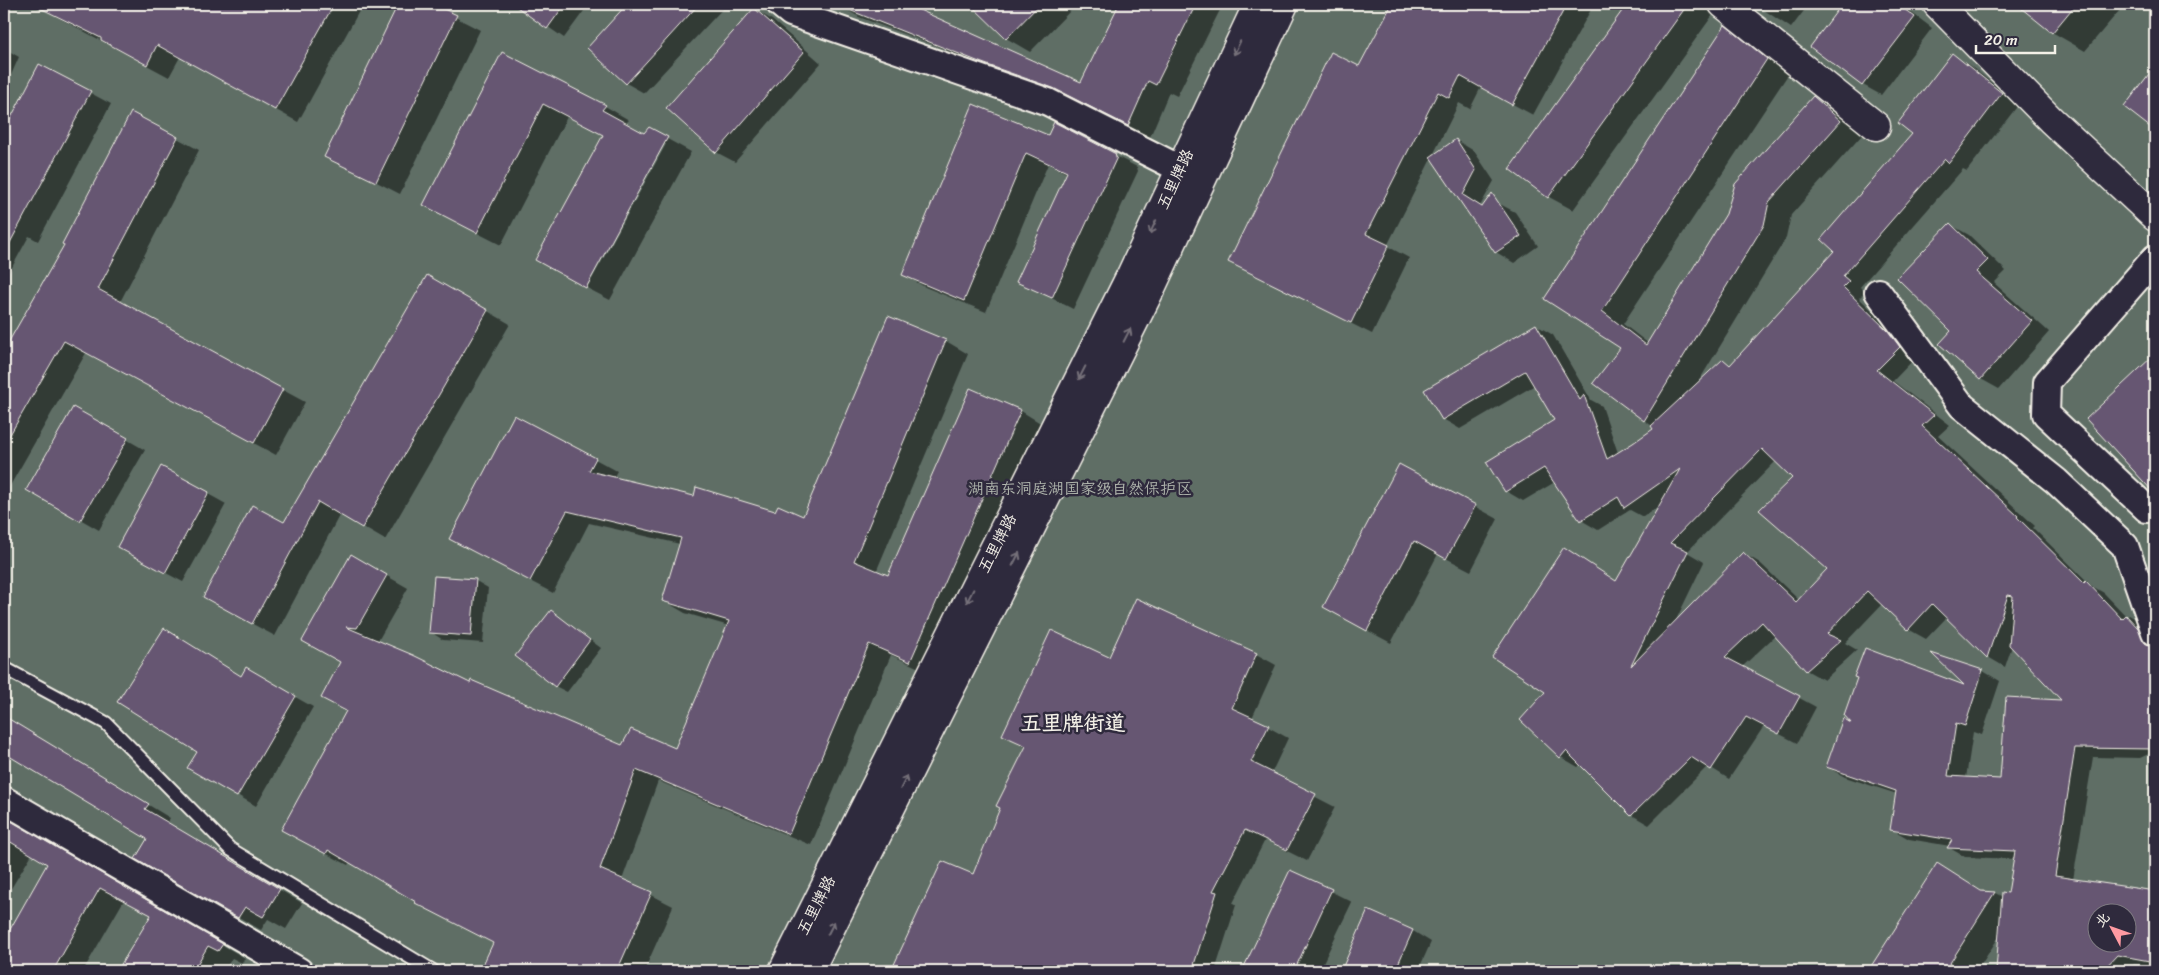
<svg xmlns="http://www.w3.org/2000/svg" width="2159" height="975" font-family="Sriracha,'LXGW WenKai TC',sans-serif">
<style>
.green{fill:#5e6e65;stroke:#a9b0a6;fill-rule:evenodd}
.shadow{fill:#0007;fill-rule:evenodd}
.building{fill:#665772;stroke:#f4f1e8;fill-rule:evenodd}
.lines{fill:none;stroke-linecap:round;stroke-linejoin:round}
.service-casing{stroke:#f4f1e8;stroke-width:16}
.minor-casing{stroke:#f4f1e8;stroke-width:30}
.secondary-casing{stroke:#f4f1e8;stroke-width:31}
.service{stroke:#2f2a3d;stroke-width:12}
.minor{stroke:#2f2a3d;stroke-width:26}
.secondary{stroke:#2f2a3d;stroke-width:28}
.oneway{stroke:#747079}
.labels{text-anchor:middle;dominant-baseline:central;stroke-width:5;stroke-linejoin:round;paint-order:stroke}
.street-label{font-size:16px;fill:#f4f1e8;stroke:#2f2a3d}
.park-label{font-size:16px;fill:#b0b6ad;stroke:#2f2a3d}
.district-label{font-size:21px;font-weight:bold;fill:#f4f1e8;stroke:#2f2a3d}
</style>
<rect width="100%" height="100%" fill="#2f2a3d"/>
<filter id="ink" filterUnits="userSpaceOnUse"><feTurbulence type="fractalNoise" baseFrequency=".02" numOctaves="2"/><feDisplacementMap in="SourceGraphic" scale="10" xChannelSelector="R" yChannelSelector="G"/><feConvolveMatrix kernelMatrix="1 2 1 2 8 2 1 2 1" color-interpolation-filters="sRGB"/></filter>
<g filter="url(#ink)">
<path class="green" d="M 4,4 L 2155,4 L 2155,971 L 4,971 ZM 2096,912 L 2126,912 L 2126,942 L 2096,942 Z"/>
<path class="shadow" d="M 33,4 L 363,4 L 298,122 L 180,57 L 169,77 Z
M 399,4 L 430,4 L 480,30 L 400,194 L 326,156 Z
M 515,4 L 589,4 L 564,38 Z
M 629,4 L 727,4 L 644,93 L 626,83 L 588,48 Z
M 837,4 L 891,4 L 935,42 L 1081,84 L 1121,4 L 1223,4 L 1177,96 L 1169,92 L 1150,137 L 1076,100 L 955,56 L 944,49 L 859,17 Z
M 971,4 L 1077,4 L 1030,52 L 1006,38 Z
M 1393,4 L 1594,4 L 1533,115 L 1481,87 L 1470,109 L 1459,103 L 1432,157 L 1456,140 L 1474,151 L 1494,181 L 1480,206 L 1483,208 L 1496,202 L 1515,212 L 1538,246 L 1514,263 L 1496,252 L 1432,157 L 1387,246 L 1409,258 L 1372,334 L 1229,262 L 1359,68 Z
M 1629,4 L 1703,4 L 1715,12 L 1573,210 L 1549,197 L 1510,169 Z
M 1755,4 L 1809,4 L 1791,28 Z
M 1844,4 L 1900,4 L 1932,28 L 1881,95 L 1863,85 L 1812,46 Z
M 2018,4 L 2125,4 L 2085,51 L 2052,32 Z
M 754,9 L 772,20 L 821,63 L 735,162 L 716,152 Z
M 1725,27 L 1747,40 L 1789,73 L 1623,324 L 1649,344 L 1813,98 L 1835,111 L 1862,135 L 1791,215 L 1786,238 L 1697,384 L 1732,366 L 1836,250 L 1914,134 L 1952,55 L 1969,65 L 2019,104 L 1967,171 L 1963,169 L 1860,287 L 1865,292 L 1859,298 L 1906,343 L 1916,357 L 1893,381 L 1950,425 L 1938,436 L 2035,526 L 2033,528 L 2092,586 L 2104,593 L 2127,617 L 2129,615 L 2146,625 L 2155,645 L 2155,751 L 2140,758 L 2093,757 L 2073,880 L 2155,892 L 2155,800 L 2155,968 L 2134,964 L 2128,971 L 1997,971 L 2000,935 L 1977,971 L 1869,971 L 1938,864 L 1983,892 L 1995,893 L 2003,897 L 2009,894 L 2015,859 L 1965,857 L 1948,847 L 1950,846 L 1909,839 L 1892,829 L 1897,794 L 1845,777 L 1827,767 L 1856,727 L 1969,688 L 1936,656 L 1983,671 L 2000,681 L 1982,735 L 1973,732 L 1966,778 L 2002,780 L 2064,702 L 2012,646 L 2005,667 L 1988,657 L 1947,617 L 1926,639 L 1908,629 L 1882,604 L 1845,643 L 1857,650 L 1824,680 L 1806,670 L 1776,635 L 1742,667 L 1816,707 L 1797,743 L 1764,726 L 1729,779 L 1708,766 L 1649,825 L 1632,815 L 1581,764 L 1578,767 L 1561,757 L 1521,720 L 1547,692 L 1617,582 L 1662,504 L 1643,517 L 1630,510 L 1598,530 L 1581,520 L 1555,482 L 1523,501 L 1506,491 L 1488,462 L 1555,420 L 1535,385 L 1460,429 L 1443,419 L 1536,325 L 1553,335 L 1591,400 L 1602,406 L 1618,453 L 1656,429 L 1595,383 L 1622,348 L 1546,298 ZM 1776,461 L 1794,478 L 1829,569 L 1799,600 L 1760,563 L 1743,553 L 1675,622 L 1704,562 L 1687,552 ZM 2096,912 L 2126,912 L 2126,942 L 2096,942 Z
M 4,48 L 19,57 L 4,91 Z
M 502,54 L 605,106 L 629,120 L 625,124 L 644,135 L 649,129 L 691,152 L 610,300 L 587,288 L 666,144 L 604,135 L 567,117 L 501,245 L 448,218 Z
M 40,66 L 111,104 L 38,241 L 29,236 L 4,282 L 4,133 Z
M 2155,68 L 2155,129 L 2126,107 Z
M 974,106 L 1048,137 L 1054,124 L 1137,167 L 1138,171 L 1073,309 L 1018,281 L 1068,174 L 1048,164 L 986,312 L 925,287 L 904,275 Z
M 177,138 L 199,150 L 120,302 L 305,402 L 276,455 L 86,353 L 7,491 L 4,489 L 4,353 L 66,244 Z
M 1951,225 L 1969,235 L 2006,271 L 1994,283 L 2049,332 L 1999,389 L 1981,379 L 1941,344 L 1952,331 Z
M 427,276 L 510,324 L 385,540 L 340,514 L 275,636 L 227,610 L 284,524 Z
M 889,317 L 946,341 L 968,354 L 876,572 L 888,577 L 971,389 L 1021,411 L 1042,424 L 932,674 L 891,655 L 811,845 L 658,781 L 622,880 L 673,906 L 644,971 L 482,971 L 494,944 L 439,915 L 350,862 L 348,865 L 304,842 L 347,711 L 341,662 L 352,556 L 408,588 L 379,639 L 373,639 L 470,685 L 623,746 L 676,750 L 729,626 L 685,613 L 663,600 L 680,544 L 589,523 L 553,593 L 472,551 L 595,459 L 617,471 L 613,478 L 695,497 L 804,518 Z
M 2155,356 L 2155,492 L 2088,419 Z
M 74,409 L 145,450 L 99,530 L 28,489 Z
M 1400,466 L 1498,519 L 1471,571 L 1438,554 L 1391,643 L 1348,620 Z
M 208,494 L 226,504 L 183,582 L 136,557 Z
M 476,581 L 488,588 L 483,643 L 443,640 L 431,632 Z
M 551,611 L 601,648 L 567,692 L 555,686 Z
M 1256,654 L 1276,665 L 1252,718 L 1288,738 L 1271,774 L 1335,807 L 1307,861 L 1265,840 L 1233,903 L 1236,905 L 1215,971 L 892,971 L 943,863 L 974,876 L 1027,748 L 1004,735 L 1110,658 Z
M 246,669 L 313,707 L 256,806 L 189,767 Z
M 4,717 L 170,818 L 167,823 L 302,903 L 286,929 L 268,919 L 261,930 L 137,858 L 149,839 L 4,751 Z
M 4,812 L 12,817 L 14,822 L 20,828 L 245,958 L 242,963 L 232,958 L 224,971 L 118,971 L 152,915 L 124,900 L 83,971 L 4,971 L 4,942 L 49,863 L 32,854 L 4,900 Z
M 1290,871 L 1352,902 L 1319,971 L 1243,971 Z
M 1369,912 L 1413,931 L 1431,942 L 1418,971 L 1342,971 Z
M 260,967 L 267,971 L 258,971 Z"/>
<path class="building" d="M 32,4 L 334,4 L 275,110 L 157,45 L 147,65 L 101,40 L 101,38 Z
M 398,4 L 433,4 L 457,15 L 376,182 L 324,157 Z
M 513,4 L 565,4 L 547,29 Z
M 627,4 L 699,4 L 626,84 L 587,48 Z
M 834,4 L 906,4 L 1081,82 L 1119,4 L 1196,4 L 1156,85 L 1148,81 L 1128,126 L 1053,88 L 982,63 Z
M 970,4 L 1040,4 L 1006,39 Z
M 1392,4 L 1567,4 L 1512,105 L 1460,76 L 1449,98 L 1438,92 L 1366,234 L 1389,245 L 1351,323 L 1228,262 L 1331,52 L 1359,66 Z
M 1627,4 L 1688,4 L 1548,198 L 1509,169 Z
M 1842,4 L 1897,4 L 1915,17 L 1862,86 L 1810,47 Z
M 2016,4 L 2076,4 L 2052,33 Z
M 754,8 L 804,52 L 716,153 L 666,108 Z
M 1725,25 L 1767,59 L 1602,311 L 1646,345 L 1726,214 L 1735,184 L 1813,96 L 1841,121 L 1769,202 L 1764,225 L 1644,421 L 1593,383 L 1620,348 L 1544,299 Z
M 502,52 L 606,105 L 602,110 L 644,133 L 649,127 L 668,137 L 586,288 L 535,260 L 603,135 L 543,104 L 477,233 L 423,205 Z
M 1952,53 L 2002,93 L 1949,163 L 1945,159 L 1843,276 L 1849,281 L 1843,287 L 1888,331 L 1900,347 L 1877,370 L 1934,415 L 1922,426 L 2018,516 L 2017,517 L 2084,583 L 2086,581 L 2122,619 L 2126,615 L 2138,628 L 2145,643 L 2155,648 L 2155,749 L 2075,748 L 2055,876 L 2155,891 L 2155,962 L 2117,955 L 2102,971 L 1996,971 L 2002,892 L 2008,893 L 2015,851 L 1947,848 L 1952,840 L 1890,830 L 1896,791 L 1826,767 L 1843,718 L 1851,723 L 1844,715 L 1857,678 L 1854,677 L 1865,648 L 1964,685 L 1931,653 L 1983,670 L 1965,726 L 1956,723 L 1948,776 L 2000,779 L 2006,697 L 2061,700 L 2009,645 L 2013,596 L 2008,595 L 1987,658 L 1932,604 L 1908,630 L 1867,591 L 1827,634 L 1841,640 L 1806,671 L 1762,622 L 1725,657 L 1800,696 L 1779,734 L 1746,717 L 1711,770 L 1691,757 L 1631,816 L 1566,751 L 1560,758 L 1520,720 L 1545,692 L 1492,657 L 1564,547 L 1616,581 L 1680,469 L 1624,508 L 1618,497 L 1580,521 L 1544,468 L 1505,492 L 1486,462 L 1554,420 L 1525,371 L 1442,420 L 1424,390 L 1536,324 L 1580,400 L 1584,395 L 1607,459 L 1633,443 L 1653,429 L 1651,426 L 1723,359 L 1730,365 L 1834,251 L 1821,239 L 1912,134 L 1898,123 ZM 1762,449 L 1792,478 L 1759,510 L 1827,569 L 1796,602 L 1743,552 L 1631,666 L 1688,551 L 1670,543 ZM 2096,912 L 2126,912 L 2126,942 L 2096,942 Z
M 39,64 L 91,91 L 4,254 L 4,131 Z
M 2155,66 L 2155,131 L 2124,107 Z
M 973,104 L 1048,135 L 1054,122 L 1116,154 L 1115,157 L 1117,157 L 1052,298 L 1016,282 L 1067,172 L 1026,153 L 964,301 L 902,275 Z
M 131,112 L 178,137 L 98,289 L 283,389 L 254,443 L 64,341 L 4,445 L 4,350 L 64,245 L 62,244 Z
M 1456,139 L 1476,170 L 1463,195 L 1482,207 L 1492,193 L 1521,236 L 1495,253 L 1430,157 Z
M 1950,223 L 1988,260 L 1976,272 L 2032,321 L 1980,380 L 1939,344 L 1951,331 L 1897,278 Z
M 427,275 L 488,310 L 362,528 L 318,502 L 252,624 L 203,597 L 252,505 L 284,522 Z
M 888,316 L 946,340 L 854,561 L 888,575 L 970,388 L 1021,410 L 910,662 L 869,644 L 789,834 L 636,770 L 600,869 L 652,892 L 617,971 L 480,971 L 493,943 L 415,903 L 416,902 L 328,850 L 326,854 L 281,830 L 346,711 L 321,698 L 340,662 L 302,641 L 351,554 L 387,575 L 357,628 L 346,627 L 413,655 L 470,683 L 471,680 L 622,745 L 631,729 L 675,748 L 729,621 L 662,601 L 681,538 L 567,511 L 530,581 L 449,539 L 514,415 L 596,458 L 589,471 L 694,496 L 696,487 L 775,511 L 778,505 L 803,516 Z
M 2155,354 L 2155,494 L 2086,419 Z
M 73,407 L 128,438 L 80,521 L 26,490 Z
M 1399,464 L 1476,505 L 1446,559 L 1414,541 L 1367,631 L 1323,607 Z
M 161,466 L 209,492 L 165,573 L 117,547 Z
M 434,576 L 476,579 L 471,636 L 429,633 Z
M 1136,598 L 1257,653 L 1232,708 L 1269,725 L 1251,762 L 1316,794 L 1287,850 L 1245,830 L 1213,891 L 1217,892 L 1192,971 L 891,971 L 942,861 L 973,874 L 1000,808 L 996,806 L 1026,746 L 1002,735 L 1051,630 L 1109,657 Z
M 551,610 L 590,640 L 555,687 L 515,656 Z
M 164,628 L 241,676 L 246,667 L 296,696 L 237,797 L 187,768 L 197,752 L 117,702 Z
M 4,716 L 149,804 L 145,809 L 280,889 L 263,917 L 245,907 L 238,918 L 135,859 L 147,839 L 4,753 Z
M 4,817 L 223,944 L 218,951 L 208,946 L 193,971 L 117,971 L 151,915 L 100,888 L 53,971 L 4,971 L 4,940 L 47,864 L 4,838 Z
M 1937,863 L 1981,891 L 1995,892 L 1945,971 L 1868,971 Z
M 1290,870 L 1332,889 L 1294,971 L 1242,971 Z
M 1368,910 L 1413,930 L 1395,971 L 1341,971 Z"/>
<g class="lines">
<g class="service-casing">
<path id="service" d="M 4,668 L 106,723 L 230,849 L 433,971"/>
</g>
<g class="minor-casing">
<path id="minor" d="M 780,4 L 791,13 L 1048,102 L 1200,179
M 1878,292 L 1962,406 L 2056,481 L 2125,546 L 2155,632
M 2147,509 L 2046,414 L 2047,382 L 2155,258
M 4,800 L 299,971"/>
</g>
<g class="secondary-casing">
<path id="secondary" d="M 1723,4 L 1876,126
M 1937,4 L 2051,120 L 2155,217
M 783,971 L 1131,275 L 1258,4
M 809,971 L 1152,286 L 1284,4"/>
</g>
<use href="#service" class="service"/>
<use href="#minor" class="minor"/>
<use href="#secondary" class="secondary"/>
</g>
<defs><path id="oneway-shaft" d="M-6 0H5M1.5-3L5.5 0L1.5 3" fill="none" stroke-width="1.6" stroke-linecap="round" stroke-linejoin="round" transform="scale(1.25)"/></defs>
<g class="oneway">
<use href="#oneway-shaft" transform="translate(1237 48) rotate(115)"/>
<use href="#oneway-shaft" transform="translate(1153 227) rotate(115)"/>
<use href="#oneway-shaft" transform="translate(1127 335) rotate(-63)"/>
<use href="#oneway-shaft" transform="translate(1082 373) rotate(117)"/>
<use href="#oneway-shaft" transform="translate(1016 559) rotate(-63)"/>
<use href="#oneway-shaft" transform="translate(970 596) rotate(117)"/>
<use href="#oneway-shaft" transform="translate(904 782) rotate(-63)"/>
<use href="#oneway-shaft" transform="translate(831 928) rotate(-63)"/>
</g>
</g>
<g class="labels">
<g class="street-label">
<text transform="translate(1175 179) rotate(-65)">五里牌路</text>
<text transform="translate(997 543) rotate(-63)">五里牌路</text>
<text transform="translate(816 905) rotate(-63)">五里牌路</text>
</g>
<g class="park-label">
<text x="1080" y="488">湖南东洞庭湖国家级自然保护区</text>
</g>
<g class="district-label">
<text x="1073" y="723">五里牌街道</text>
</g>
</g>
<rect width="2159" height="975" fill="none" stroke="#2f2a3d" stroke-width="20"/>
<rect x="10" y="10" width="2139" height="955" fill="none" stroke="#f4f1e8" stroke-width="2" filter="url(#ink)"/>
<g transform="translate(2112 928) rotate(311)"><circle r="24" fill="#2f2a3d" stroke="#7e7a81"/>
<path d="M0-4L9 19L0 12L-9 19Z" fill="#ff9aa2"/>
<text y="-8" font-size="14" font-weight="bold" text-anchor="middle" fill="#f4f1e8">北</text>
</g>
<path d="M1976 45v8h79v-8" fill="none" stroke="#f4f1e8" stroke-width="2.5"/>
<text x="1984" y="45" font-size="15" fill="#f4f1e8" stroke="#2f2a3d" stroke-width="4" paint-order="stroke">20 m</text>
</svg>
